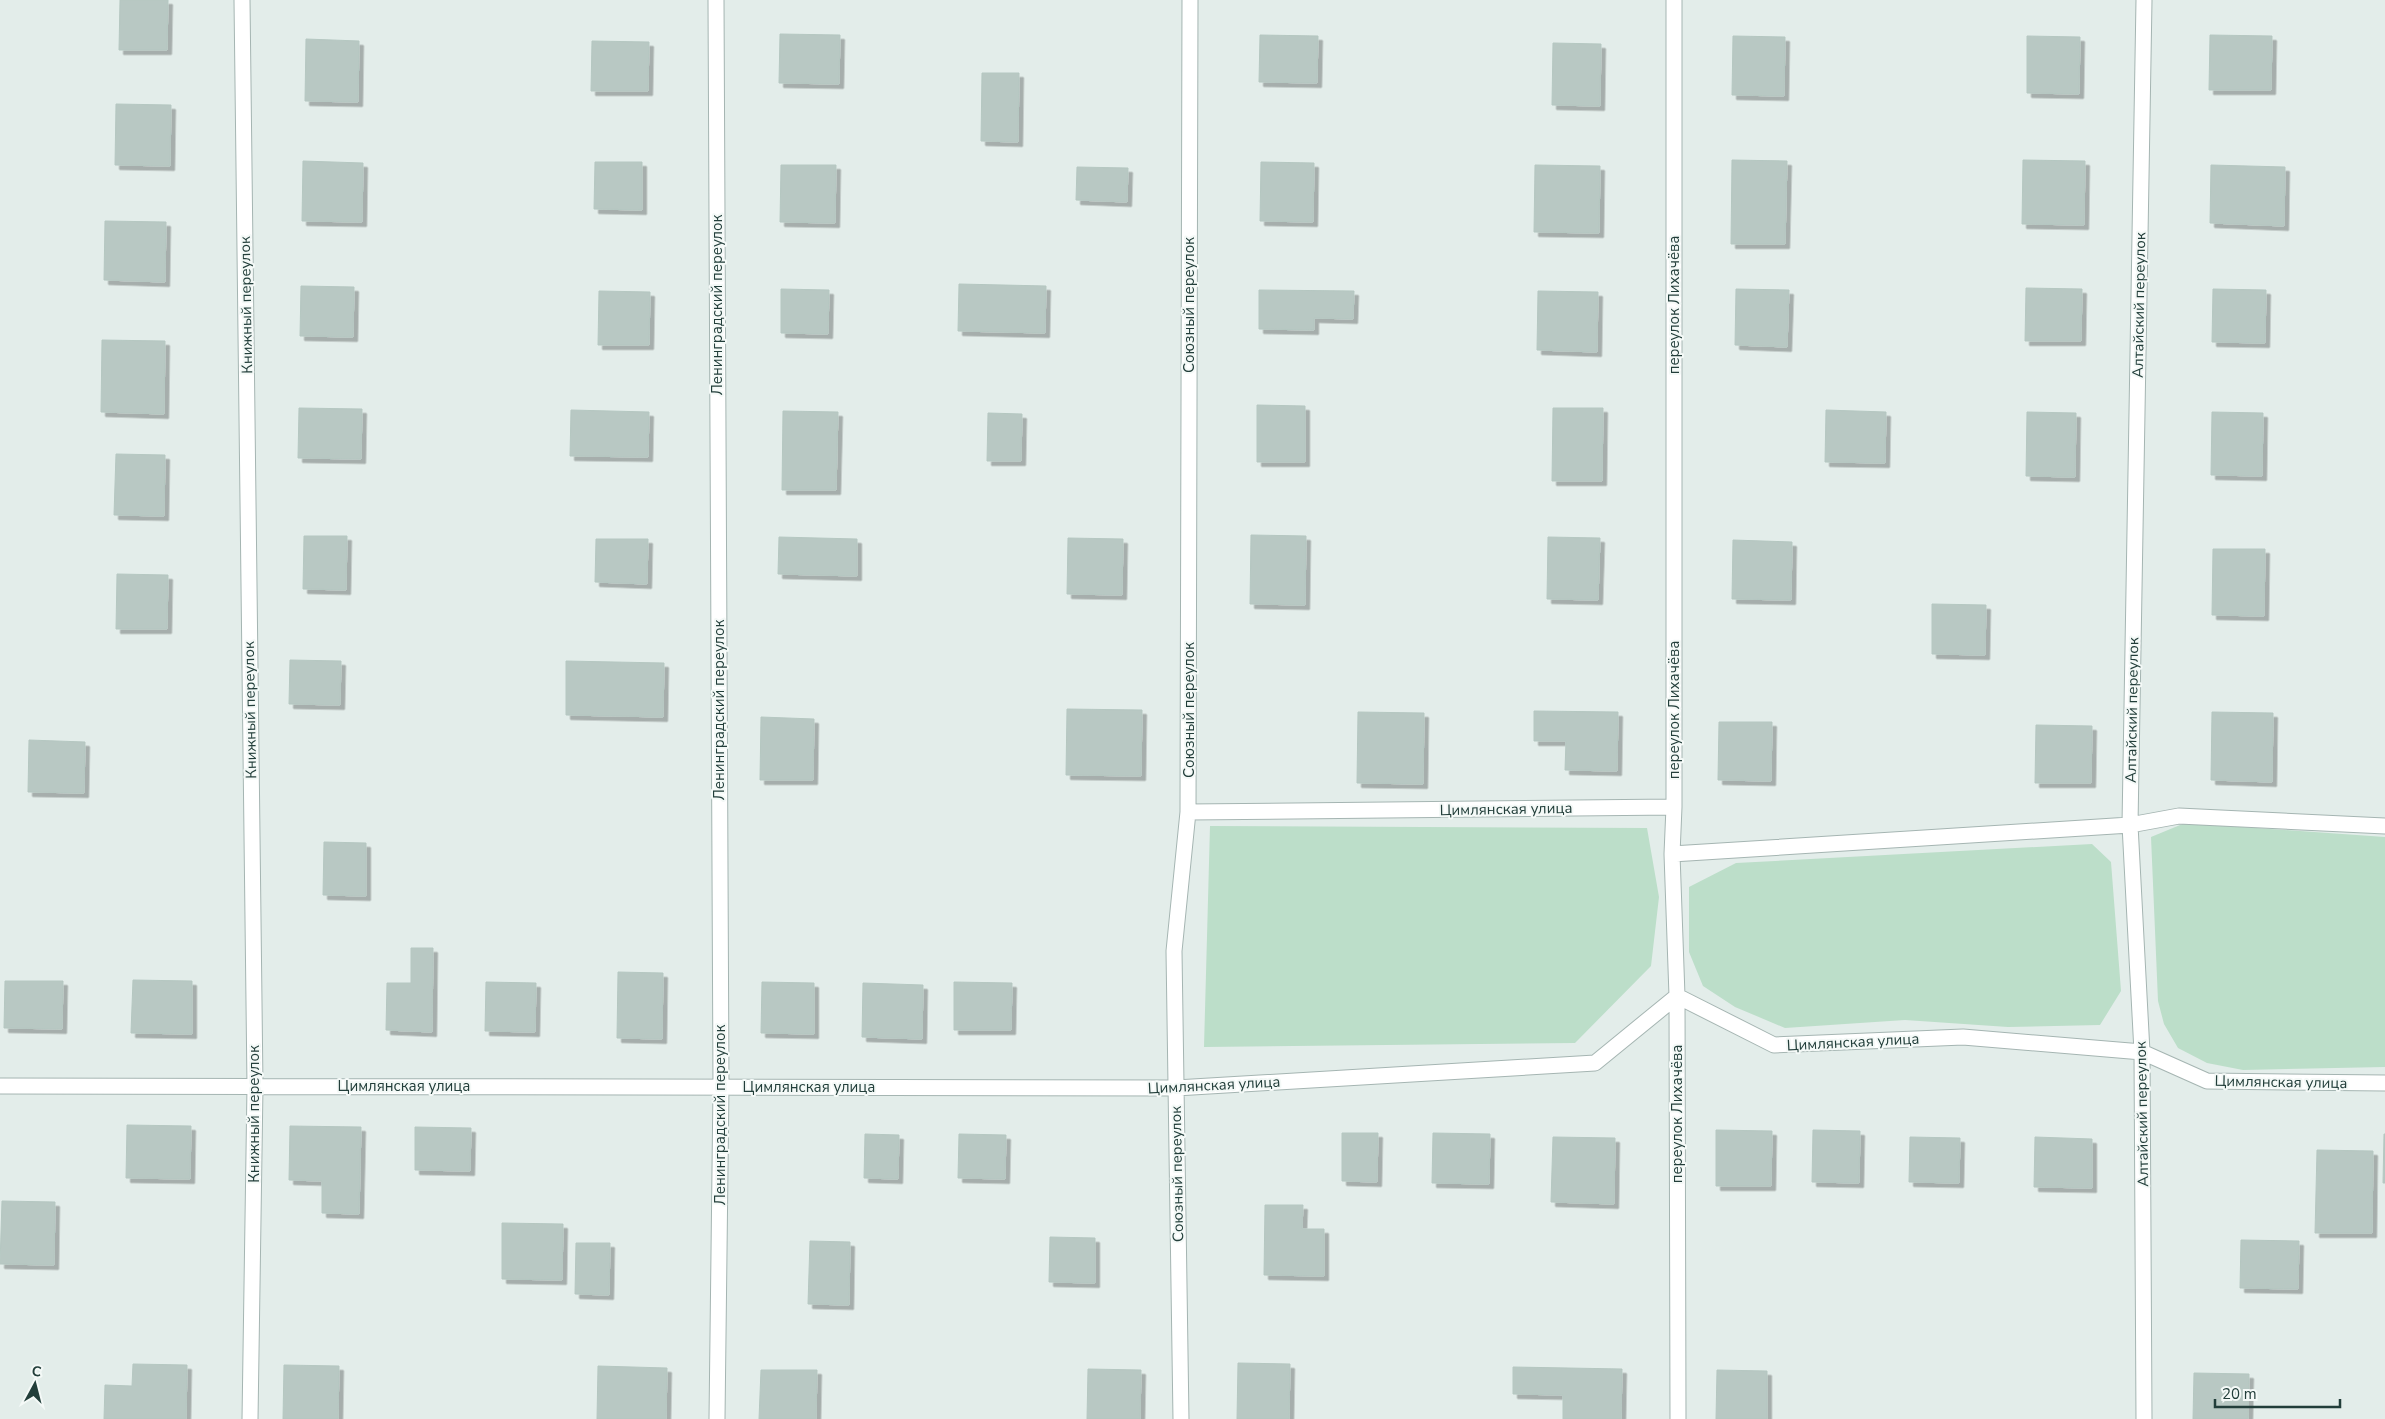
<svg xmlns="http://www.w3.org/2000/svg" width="2385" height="1419" font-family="'Nunito Sans',sans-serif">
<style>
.green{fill:#bcdec9}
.building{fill:#b8c8c3;stroke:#b5c7c1;filter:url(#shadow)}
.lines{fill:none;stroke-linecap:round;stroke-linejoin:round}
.street-casing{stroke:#a5b5b2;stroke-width:17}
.street{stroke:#fff;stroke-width:15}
.labels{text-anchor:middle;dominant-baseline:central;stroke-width:4;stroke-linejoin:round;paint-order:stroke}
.street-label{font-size:15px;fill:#223e3a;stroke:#f4f9f7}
</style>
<defs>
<filter id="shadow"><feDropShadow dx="4.5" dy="4.5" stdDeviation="0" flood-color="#0004"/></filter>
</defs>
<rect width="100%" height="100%" fill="#e3edea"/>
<path class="green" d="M 2185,823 L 2385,837 L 2385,1067 L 2243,1070 L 2207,1063 L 2178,1048 L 2164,1024 L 2158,1001 L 2151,837 Z
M 1210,826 L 1647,828 L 1659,897 L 1651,966 L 1575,1043 L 1204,1047 Z
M 2092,844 L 2111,862 L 2121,991 L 2100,1025 L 2008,1027 L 1905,1020 L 1785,1028 L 1735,1007 L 1703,986 L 1689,952 L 1689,887 L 1736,863 Z"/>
<path class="building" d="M 120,0 L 168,0 L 167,50 L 119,50 Z
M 780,34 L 840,35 L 839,84 L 779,83 Z
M 1260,35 L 1318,36 L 1317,83 L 1259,82 Z
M 2210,35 L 2272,36 L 2271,90 L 2209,90 Z
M 1733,36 L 1785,37 L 1784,96 L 1732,95 Z
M 2027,36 L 2080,37 L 2079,94 L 2027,93 Z
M 306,39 L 359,41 L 358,102 L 305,101 Z
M 592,41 L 649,42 L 648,91 L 591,91 Z
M 1553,43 L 1601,44 L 1600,106 L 1552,105 Z
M 982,73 L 1019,73 L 1018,142 L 981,141 Z
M 116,104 L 171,105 L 170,166 L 115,165 Z
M 1732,160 L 1787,161 L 1785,244 L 1731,244 Z
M 2023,160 L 2085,161 L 2084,225 L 2022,224 Z
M 303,161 L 363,163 L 362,222 L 302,221 Z
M 595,162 L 642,162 L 642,210 L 594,209 Z
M 1261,162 L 1314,163 L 1313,222 L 1260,221 Z
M 781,165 L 836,165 L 835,223 L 780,222 Z
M 1535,165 L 1600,166 L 1599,233 L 1534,232 Z
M 2211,165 L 2285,167 L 2284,226 L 2210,223 Z
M 1077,167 L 1128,168 L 1127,202 L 1076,200 Z
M 105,221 L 166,222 L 165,282 L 104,280 Z
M 959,284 L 1046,286 L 1045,333 L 958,331 Z
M 301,286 L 354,287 L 353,337 L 300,336 Z
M 2026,288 L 2082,289 L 2081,341 L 2025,341 Z
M 781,289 L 829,290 L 828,334 L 781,333 Z
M 1736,289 L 1789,290 L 1787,347 L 1735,345 Z
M 2213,289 L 2266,290 L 2265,343 L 2212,342 Z
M 1259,290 L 1354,291 L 1353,319 L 1314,318 L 1314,330 L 1259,329 Z
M 599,291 L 650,292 L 649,345 L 598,345 Z
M 1538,291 L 1598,292 L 1597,352 L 1537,350 Z
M 102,340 L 165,341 L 164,414 L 101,412 Z
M 1257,405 L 1305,406 L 1305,462 L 1257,462 Z
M 299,408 L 362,409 L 361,459 L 298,458 Z
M 1553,408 L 1603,408 L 1602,481 L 1552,481 Z
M 571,410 L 649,412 L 648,457 L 570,456 Z
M 1826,410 L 1886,412 L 1885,463 L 1825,462 Z
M 783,411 L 838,412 L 836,490 L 782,490 Z
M 2027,412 L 2076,413 L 2075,477 L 2026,476 Z
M 2212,412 L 2263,413 L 2262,476 L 2211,475 Z
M 988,413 L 1022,414 L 1021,461 L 987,461 Z
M 116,454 L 165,455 L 164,516 L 114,515 Z
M 1251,535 L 1306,536 L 1305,605 L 1250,604 Z
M 304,536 L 347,536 L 346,590 L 303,589 Z
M 779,537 L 857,539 L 857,576 L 778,574 Z
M 1548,537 L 1600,538 L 1598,600 L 1547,599 Z
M 1068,538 L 1123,539 L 1122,595 L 1067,594 Z
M 596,539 L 648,539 L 647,584 L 595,582 Z
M 1733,540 L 1792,542 L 1791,600 L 1732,599 Z
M 2213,549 L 2265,549 L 2264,616 L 2212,615 Z
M 117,574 L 168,575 L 167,629 L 116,629 Z
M 1932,604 L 1986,605 L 1985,655 L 1932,654 Z
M 290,660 L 341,661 L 340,705 L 289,704 Z
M 566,661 L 664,663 L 663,717 L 566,715 Z
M 1067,709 L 1142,710 L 1141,776 L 1066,775 Z
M 1534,711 L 1618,712 L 1617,771 L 1565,770 L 1566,741 L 1534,741 Z
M 1358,712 L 1424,713 L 1423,784 L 1357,783 Z
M 2212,712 L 2273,713 L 2272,782 L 2211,780 Z
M 761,717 L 814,719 L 813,780 L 760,780 Z
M 1719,722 L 1772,722 L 1771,781 L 1718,780 Z
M 2036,725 L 2092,726 L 2091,783 L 2035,783 Z
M 29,740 L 85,742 L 84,793 L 28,792 Z
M 324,842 L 366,843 L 366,896 L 323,895 Z
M 411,948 L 433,948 L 432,1032 L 386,1030 L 387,983 L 411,983 Z
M 618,972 L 663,973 L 662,1039 L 617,1038 Z
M 133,980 L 192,981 L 192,1034 L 131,1033 Z
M 5,981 L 63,981 L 62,1029 L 4,1028 Z
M 486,982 L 536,983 L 535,1032 L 485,1031 Z
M 762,982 L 814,983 L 814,1034 L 761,1033 Z
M 954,982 L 1012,983 L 1011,1030 L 954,1030 Z
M 863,983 L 923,985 L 922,1039 L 862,1037 Z
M 127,1125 L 191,1126 L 190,1179 L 126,1178 Z
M 290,1126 L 361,1127 L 359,1214 L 322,1213 L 322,1181 L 289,1180 Z
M 415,1127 L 471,1128 L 470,1171 L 415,1170 Z
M 1716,1130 L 1772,1131 L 1771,1186 L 1716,1186 Z
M 1813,1130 L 1860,1131 L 1859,1183 L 1812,1182 Z
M 1342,1133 L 1378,1133 L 1377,1182 L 1342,1181 Z
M 1433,1133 L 1490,1134 L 1489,1184 L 1432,1183 Z
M 865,1134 L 899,1135 L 898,1179 L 864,1178 Z
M 959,1134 L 1006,1135 L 1005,1179 L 958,1178 Z
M 2384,1134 L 2385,1134 L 2385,1183 L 2383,1183 Z
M 1553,1137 L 1615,1138 L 1614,1204 L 1551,1202 Z
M 1910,1137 L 1960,1138 L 1959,1183 L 1909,1182 Z
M 2035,1137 L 2092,1139 L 2092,1188 L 2034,1187 Z
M 2317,1150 L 2373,1151 L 2372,1233 L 2315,1233 Z
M 2,1201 L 55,1202 L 54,1265 L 0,1264 Z
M 1265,1205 L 1303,1205 L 1302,1229 L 1324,1229 L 1324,1276 L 1264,1275 Z
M 502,1223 L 563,1224 L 562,1280 L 502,1279 Z
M 1050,1237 L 1095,1238 L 1095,1283 L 1049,1282 Z
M 2241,1240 L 2299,1241 L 2298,1289 L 2240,1288 Z
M 810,1241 L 850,1242 L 849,1305 L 808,1304 Z
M 576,1243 L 610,1243 L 609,1295 L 575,1294 Z
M 1238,1363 L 1290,1364 L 1289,1419 L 1237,1419 Z
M 133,1364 L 187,1365 L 186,1419 L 104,1419 L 105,1385 L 132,1386 Z
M 284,1365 L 339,1366 L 338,1419 L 283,1419 Z
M 598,1366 L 667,1368 L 666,1419 L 597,1419 Z
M 1513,1367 L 1622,1369 L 1621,1419 L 1563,1419 L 1563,1395 L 1513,1394 Z
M 1088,1369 L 1141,1370 L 1140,1419 L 1087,1419 Z
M 761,1370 L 817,1370 L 816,1419 L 759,1419 Z
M 1717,1370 L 1767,1371 L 1767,1419 L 1716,1419 Z
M 2194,1373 L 2249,1374 L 2248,1419 L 2193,1419 Z"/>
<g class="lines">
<g class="street-casing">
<path id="street" d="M 242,0 L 255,1086 L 250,1419
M 716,0 L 721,1086 L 717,1419
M 1674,0 L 1674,807 L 1672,854 L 1677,996 L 1678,1419
M 1188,812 L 1674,807
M 1672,854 L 2130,825 L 2179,816 L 2385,826
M 0,1086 L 1176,1088 L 1595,1063 L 1677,996 L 1774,1045 L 1963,1037 L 2142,1052 L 2207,1081 L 2385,1083
M 1181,1419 L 1174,951 L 1188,812 L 1190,0
M 2144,1419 L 2142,1052 L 2130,825 L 2144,0"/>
</g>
<use href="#street" class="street"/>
</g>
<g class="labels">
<g class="street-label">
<text transform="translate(246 305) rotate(-91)">Книжный переулок</text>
<text transform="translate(717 305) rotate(-90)">Ленинградский переулок</text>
<text transform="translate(1189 305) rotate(-90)">Союзный переулок</text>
<text transform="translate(1674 305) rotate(-90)">переулок Лихачёва</text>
<text transform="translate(2139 305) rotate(-89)">Алтайский переулок</text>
<text transform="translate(250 710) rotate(-91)">Книжный переулок</text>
<text transform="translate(719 710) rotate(-90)">Ленинградский переулок</text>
<text transform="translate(1189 710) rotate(-90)">Союзный переулок</text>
<text transform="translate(1674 710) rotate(-90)">переулок Лихачёва</text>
<text transform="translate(2132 710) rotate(-89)">Алтайский переулок</text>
<text transform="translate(1506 809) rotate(-1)">Цимлянская улица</text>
<text transform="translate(1853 1042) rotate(-3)">Цимлянская улица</text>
<text transform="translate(2281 1082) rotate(1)">Цимлянская улица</text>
<text transform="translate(1214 1085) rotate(-3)">Цимлянская улица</text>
<text x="404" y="1086">Цимлянская улица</text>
<text x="809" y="1087">Цимлянская улица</text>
<text transform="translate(254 1114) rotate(-90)">Книжный переулок</text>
<text transform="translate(1677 1114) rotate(-90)">переулок Лихачёва</text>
<text transform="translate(2142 1114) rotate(-91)">Алтайский переулок</text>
<text transform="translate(720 1115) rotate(-90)">Ленинградский переулок</text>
<text transform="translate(1177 1174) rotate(-91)">Союзный переулок</text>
</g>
</g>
<g transform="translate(35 1384) rotate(7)" stroke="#f4f9f7" stroke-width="4" paint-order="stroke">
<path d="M0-4L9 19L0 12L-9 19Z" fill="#223e3a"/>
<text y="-8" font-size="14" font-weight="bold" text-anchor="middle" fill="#223e3a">С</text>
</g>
<path d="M2215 1399v8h125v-8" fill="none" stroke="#223e3a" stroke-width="2.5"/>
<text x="2222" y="1399" font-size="15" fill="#223e3a" stroke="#f4f9f7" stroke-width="4" paint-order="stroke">20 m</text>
</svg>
